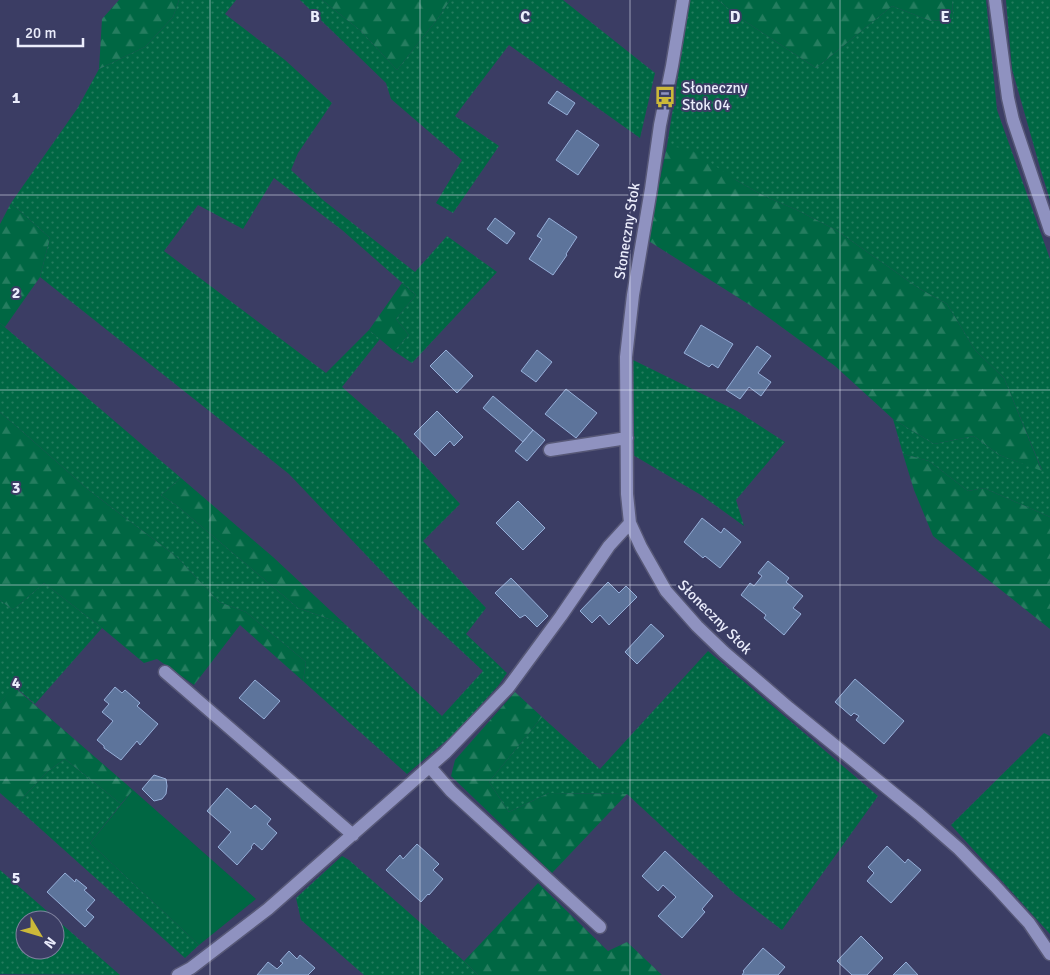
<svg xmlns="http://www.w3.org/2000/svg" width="1050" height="975" font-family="Signika,sans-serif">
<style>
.grass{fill:url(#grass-dots);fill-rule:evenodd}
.forest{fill:url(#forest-firs)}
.garden{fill:#006743}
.building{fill:#5d749b;stroke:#96afd9}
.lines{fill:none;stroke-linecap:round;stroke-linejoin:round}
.minor-casing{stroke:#575877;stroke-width:15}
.minor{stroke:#8f92c0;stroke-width:12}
.grid{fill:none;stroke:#ebedfc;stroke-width:1;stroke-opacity:0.55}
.labels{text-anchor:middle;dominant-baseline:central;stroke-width:4;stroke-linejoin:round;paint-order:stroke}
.poi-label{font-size:15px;fill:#ebedfc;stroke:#3b3d64;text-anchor:start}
.street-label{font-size:15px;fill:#ebedfc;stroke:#3b3d64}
.grid-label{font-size:16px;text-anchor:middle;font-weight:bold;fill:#ebedfc;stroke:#3b3d64;stroke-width:4;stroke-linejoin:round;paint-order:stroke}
</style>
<defs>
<pattern id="grass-dots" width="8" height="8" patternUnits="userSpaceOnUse" patternTransform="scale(1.25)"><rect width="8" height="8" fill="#006743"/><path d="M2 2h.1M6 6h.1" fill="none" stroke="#257d5f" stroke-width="1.8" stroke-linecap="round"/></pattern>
<pattern id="forest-firs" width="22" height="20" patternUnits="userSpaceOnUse" patternTransform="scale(1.25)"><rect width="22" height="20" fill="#006743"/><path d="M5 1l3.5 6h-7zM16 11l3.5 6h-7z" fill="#257d5f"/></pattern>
</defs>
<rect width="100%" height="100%" fill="#3b3d64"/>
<path class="grass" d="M 179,0 L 236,0 L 225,14 L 285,60 L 332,103 L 298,153 L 291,170 L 323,200 L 415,272 L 447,236 L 497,272 L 412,363 L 394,351 L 409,335 L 396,319 L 416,295 L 342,230 L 274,178 L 243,229 L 198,205 L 164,251 L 326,373 L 369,330 L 380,339 L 342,387 L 399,437 L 460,504 L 423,541 L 486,608 L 466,634 L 507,673 L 498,686 L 454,734 L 407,774 L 303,681 L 306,662 L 246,612 L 219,602 L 177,557 L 90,491 L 0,412 L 0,323 L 181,478 L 161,495 L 176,505 L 298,608 L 346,625 L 442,716 L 483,671 L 425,617 L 289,474 L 40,277 L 50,238 L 11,203 L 77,109 L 99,69 L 145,47 L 173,17 Z
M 300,0 L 322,0 L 361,31 L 397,70 L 439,17 L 450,0 L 563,0 L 655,73 L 640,138 L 509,45 L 455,116 L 499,146 L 453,213 L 436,203 L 462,160 L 391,99 L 386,83 Z
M 690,0 L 718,0 L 740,18 L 816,68 L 892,6 L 931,21 L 953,19 L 952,0 L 986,0 L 997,110 L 1050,259 L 1050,517 L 984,488 L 968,491 L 929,461 L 903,454 L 893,419 L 934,444 L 974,436 L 999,455 L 1042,470 L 1004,378 L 975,350 L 947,304 L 920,289 L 836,230 L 797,210 L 762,195 L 736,180 L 667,146 Z
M 1006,0 L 1050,0 L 1050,200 L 1041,171 L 1012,69 Z
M 631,359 L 737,411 L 785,442 L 736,500 L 744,526 L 701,495 L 633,455 Z
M 44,583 L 102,628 L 35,704 L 14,686 L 0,703 L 0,600 L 13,610 Z
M 708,651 L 878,796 L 782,930 L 735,894 L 627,794 L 549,793 L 509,812 L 489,782 L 542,717 L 600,769 Z
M 1044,733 L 1050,736 L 1050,934 L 951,825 Z
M 65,759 L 121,804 L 90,843 L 199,945 L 185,958 L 15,806 L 47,772 Z
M 342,856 L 349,860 L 464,961 L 478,975 L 364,975 L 301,920 L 296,898 Z
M 0,870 L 120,975 L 0,974 ZM 25,920 L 55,920 L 55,950 L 25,950 Z"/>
<path class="forest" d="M 119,0 L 179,0 L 173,17 L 145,47 L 99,69 L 102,19 Z
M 322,0 L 450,0 L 439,17 L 397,70 L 361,31 Z
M 718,0 L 952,0 L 953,19 L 931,21 L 892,6 L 816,68 L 740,18 Z
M 667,146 L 690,149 L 736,180 L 762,195 L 797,210 L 836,230 L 920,289 L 947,304 L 975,350 L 1004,378 L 1042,471 L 999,455 L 974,436 L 934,444 L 893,419 L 835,366 L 761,312 L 647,240 Z
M 11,203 L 50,238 L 40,277 L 5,327 L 0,323 L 0,224 Z
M 402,283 L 416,295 L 396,319 L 409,335 L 394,351 L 369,330 Z
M 0,412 L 90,491 L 177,557 L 219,602 L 246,612 L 306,662 L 303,681 L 240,625 L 194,685 L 157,659 L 144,663 L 102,628 L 44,583 L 13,610 L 0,600 Z
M 903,454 L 929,461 L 968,491 L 984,488 L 1050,517 L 1050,629 L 933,536 L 914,490 Z
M 181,478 L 273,557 L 346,625 L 298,608 L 176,505 L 161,495 Z
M 13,686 L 133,790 L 121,804 L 65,759 L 47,772 L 15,806 L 0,793 L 0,703 Z
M 515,692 L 542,717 L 489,782 L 509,812 L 549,793 L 627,794 L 552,873 L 451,776 L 455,760 Z
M 538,883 L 608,951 L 627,942 L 662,975 L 478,975 L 464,961 Z"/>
<path class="garden" d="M 133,790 L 256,899 L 199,945 L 90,843 Z"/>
<path class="building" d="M 557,91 L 575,103 L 567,115 L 548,103 Z
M 577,130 L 599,145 L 578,175 L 556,160 Z
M 495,218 L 515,233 L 507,244 L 487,229 Z
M 549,218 L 577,237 L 566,254 L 567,255 L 553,275 L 529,259 L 542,239 L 537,236 Z
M 701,325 L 733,344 L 718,368 L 712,364 L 709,367 L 684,353 Z
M 757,346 L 771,356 L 758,373 L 771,382 L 761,396 L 749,387 L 740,399 L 726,390 Z
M 446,350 L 473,376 L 457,393 L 430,366 Z
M 537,350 L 552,362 L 536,382 L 521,371 Z
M 566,389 L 597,413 L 576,438 L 545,414 Z
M 493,396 L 533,430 L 523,442 L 483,408 Z
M 437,411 L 463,437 L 454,446 L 450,441 L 435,456 L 414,434 Z
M 533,430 L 545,440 L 527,461 L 515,451 Z
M 518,501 L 545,528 L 523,550 L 496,523 Z
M 702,518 L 721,533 L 724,528 L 741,542 L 720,568 L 705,556 L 703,558 L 684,542 Z
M 768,561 L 789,578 L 786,582 L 803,596 L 793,608 L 801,614 L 784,635 L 764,618 L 766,615 L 741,595 L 750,583 L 754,586 L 762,576 L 758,573 Z
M 511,578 L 548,616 L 537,627 L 525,615 L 520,618 L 495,593 Z
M 608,582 L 619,593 L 626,586 L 637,597 L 609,625 L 600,615 L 592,623 L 580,611 Z
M 651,624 L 664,636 L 637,664 L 625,652 Z
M 855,679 L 904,721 L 884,744 L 856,720 L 859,716 L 854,713 L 851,716 L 835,702 Z
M 255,680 L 280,701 L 264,719 L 239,698 Z
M 115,687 L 122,693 L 125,690 L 140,703 L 137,706 L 158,724 L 140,745 L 137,741 L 121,760 L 104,748 L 104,746 L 97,740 L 113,721 L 102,712 L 109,704 L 104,700 Z
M 154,775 L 166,779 L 167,786 L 166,794 L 162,799 L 154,801 L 142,789 Z
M 227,788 L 251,809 L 255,805 L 271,819 L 267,824 L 277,833 L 262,850 L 254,843 L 251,847 L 252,848 L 237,865 L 218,847 L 231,832 L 207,811 Z
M 417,844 L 439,864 L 433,870 L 443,879 L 429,895 L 428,894 L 421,902 L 386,870 L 400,855 L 403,859 Z
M 887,846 L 905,863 L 908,859 L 921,870 L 891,903 L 867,881 L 874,873 L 868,867 Z
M 665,851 L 713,896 L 702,909 L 705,912 L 682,938 L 658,916 L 676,897 L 663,885 L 658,891 L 642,876 Z
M 65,873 L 75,882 L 76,879 L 87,888 L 84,890 L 95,900 L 86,910 L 94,917 L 85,927 L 47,892 Z
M 861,936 L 883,958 L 867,975 L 852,975 L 837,961 Z
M 763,948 L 785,967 L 778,975 L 742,975 L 744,972 L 743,971 Z
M 289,951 L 297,959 L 300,955 L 315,968 L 308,975 L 257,975 L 268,962 L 277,969 L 283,963 L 280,961 Z
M 906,962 L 918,975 L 893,975 Z"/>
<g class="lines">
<g class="minor-casing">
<path id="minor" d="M 683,0 L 672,66 L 660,125 L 651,189 L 633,295 L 626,357 L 627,494 L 630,523 L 641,547 L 666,591 L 697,626 L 724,652 L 789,708 L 919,814 L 959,849 L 995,886 L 1029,923 L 1050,954
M 995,0 L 1008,98 L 1013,120 L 1050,230
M 550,450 L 627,438
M 165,672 L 353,835
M 430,767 L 451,791 L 600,927
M 178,975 L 191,968 L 268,909 L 445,753 L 508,688 L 561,616 L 609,546 L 630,523"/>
</g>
<use href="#minor" class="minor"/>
</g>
<path class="grid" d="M 210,0 L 210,975M 420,0 L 420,975M 630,0 L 630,975M 840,0 L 840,975M 0,195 L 1050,195M 0,390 L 1050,390M 0,585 L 1050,585M 0,780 L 1050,780"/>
<defs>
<g id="bus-bare" transform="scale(1.725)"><path d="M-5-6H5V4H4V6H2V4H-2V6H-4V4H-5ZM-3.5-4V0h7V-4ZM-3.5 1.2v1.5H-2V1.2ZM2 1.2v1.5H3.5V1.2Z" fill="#ccb939" stroke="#3b3d64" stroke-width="2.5" paint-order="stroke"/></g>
</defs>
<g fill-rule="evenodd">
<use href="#bus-bare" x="665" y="97"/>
</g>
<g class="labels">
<g class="poi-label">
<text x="682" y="88">Słoneczny<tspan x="682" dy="17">Stok 04</tspan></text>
</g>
<g class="street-label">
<text transform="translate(627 231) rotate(-81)">Słoneczny Stok</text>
<text transform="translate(715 617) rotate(45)">Słoneczny Stok</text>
</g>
</g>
<g class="grid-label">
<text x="315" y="22">B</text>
<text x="525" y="22">C</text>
<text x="735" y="22">D</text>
<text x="945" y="22">E</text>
<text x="16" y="103">1</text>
<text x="16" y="298">2</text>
<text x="16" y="493">3</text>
<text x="16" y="688">4</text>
<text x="16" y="883">5</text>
</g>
<g transform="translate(40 935) rotate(128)"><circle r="24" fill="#3b3d64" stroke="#8183a1"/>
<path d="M0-4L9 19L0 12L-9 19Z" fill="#ccb939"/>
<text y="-8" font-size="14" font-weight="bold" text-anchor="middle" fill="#ebedfc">N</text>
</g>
<path d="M18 38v8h65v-8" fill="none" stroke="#ebedfc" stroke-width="2.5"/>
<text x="25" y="38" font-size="15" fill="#ebedfc" stroke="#3b3d64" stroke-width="4" paint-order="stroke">20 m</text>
</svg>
